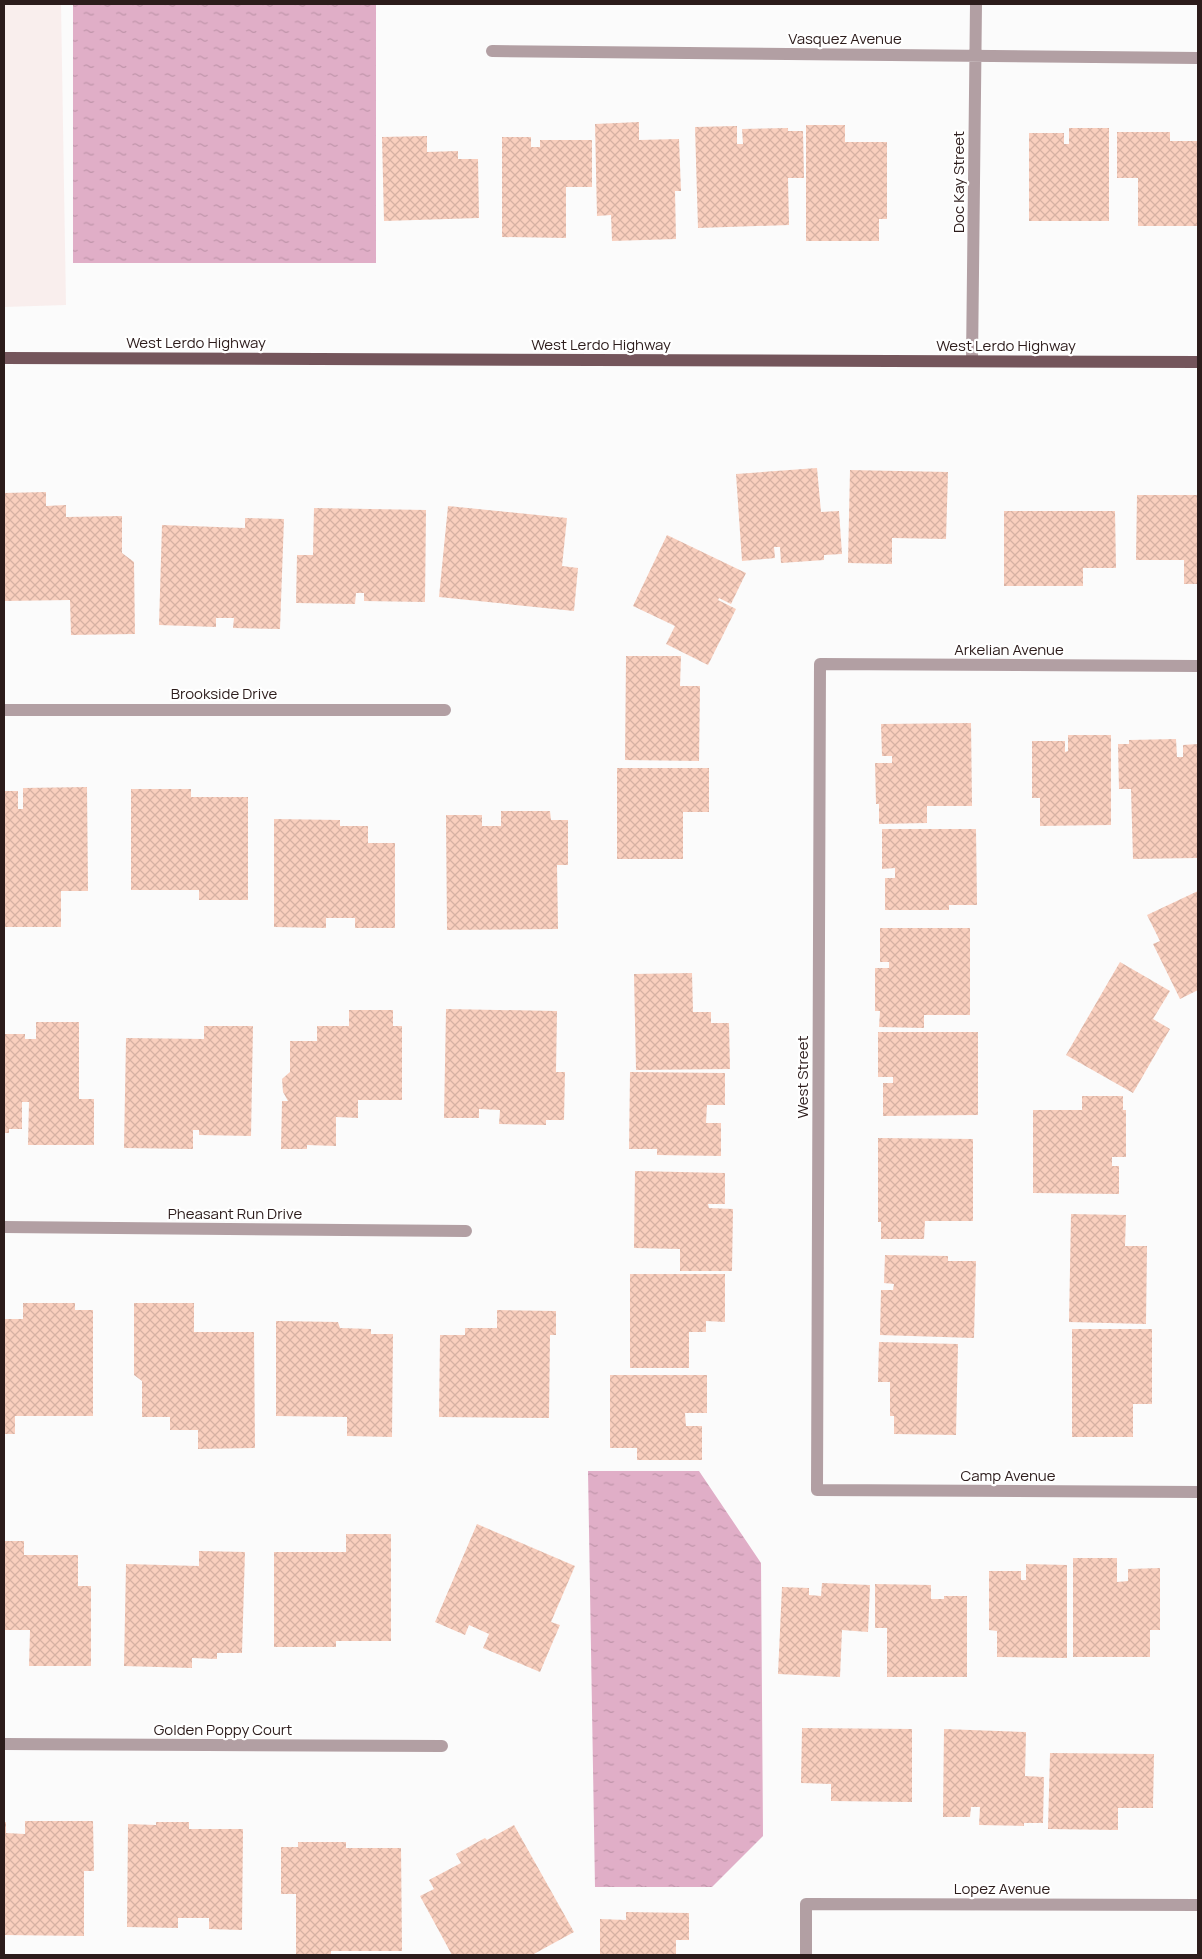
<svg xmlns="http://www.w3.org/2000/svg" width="1202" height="1959" font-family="Manrope,sans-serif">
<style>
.built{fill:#f9eeed}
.water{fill:url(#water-ripples)}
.building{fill:url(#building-cross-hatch)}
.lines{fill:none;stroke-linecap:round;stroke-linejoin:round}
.minor{stroke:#b29fa3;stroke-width:12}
.major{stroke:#74555b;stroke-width:12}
.labels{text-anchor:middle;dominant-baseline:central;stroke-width:4.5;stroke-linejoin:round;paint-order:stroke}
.street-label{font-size:15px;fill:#2c1c1b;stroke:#fff}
</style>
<defs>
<pattern id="water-ripples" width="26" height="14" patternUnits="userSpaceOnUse" patternTransform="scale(1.25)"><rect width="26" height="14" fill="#e0aec7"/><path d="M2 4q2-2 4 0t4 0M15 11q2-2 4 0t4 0" fill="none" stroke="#c095aa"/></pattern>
<pattern id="building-cross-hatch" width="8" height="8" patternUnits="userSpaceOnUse" patternTransform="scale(1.25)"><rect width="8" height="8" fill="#f9cfbe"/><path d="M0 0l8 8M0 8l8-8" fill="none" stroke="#d6b1a3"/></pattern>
</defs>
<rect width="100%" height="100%" fill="#fbfbfb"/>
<path class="built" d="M 4,4 L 61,4 L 66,305 L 4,307 Z"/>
<path class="water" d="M 73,4 L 376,4 L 376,263 L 73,263 Z
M 588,1471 L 699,1471 L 761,1563 L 763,1836 L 712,1887 L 595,1887 Z"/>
<path class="building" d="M 639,122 L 639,140 L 679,139 L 681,191 L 675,191 L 676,239 L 612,241 L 611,215 L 597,216 L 595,124 Z
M 806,125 L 845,125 L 845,142 L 887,142 L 887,219 L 879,219 L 879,241 L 806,241 Z
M 737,126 L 737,144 L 743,144 L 742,129 L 788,128 L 788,131 L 803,131 L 804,178 L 788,178 L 789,225 L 698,228 L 695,127 Z
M 1069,128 L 1109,128 L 1109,221 L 1029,221 L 1029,133 L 1064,133 L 1064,144 L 1069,144 Z
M 1117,132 L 1170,132 L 1170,141 L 1198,141 L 1198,226 L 1138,226 L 1138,178 L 1117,178 Z
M 427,136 L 427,152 L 458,151 L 458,159 L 478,159 L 479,218 L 384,221 L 382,137 Z
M 502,137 L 531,137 L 531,147 L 540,147 L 540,140 L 592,140 L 592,187 L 566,187 L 566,238 L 502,237 Z
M 817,468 L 821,512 L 839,511 L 842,554 L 824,555 L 824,560 L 781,563 L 780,547 L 774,547 L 775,558 L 742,561 L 736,474 Z
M 850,470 L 948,472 L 946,539 L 892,538 L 892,564 L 848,563 Z
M 46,492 L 46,506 L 66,505 L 66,517 L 122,516 L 122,553 L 134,562 L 135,634 L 71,635 L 70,600 L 4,601 L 4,493 Z
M 1137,495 L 1198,495 L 1198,584 L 1184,584 L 1184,560 L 1136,560 Z
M 448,506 L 567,518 L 562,566 L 578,568 L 574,611 L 439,597 Z
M 314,508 L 426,510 L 425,602 L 364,601 L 364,593 L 356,593 L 355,604 L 296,603 L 297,555 L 313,555 Z
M 1004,511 L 1115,511 L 1116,568 L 1083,568 L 1083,586 L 1004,586 Z
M 245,518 L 284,519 L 280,629 L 233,628 L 234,618 L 216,618 L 216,627 L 159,625 L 162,525 L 245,528 Z
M 667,535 L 746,573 L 731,604 L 719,598 L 718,600 L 736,609 L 708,665 L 666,644 L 675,626 L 633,606 Z
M 626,656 L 681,656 L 680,686 L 700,686 L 699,761 L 625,760 Z
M 971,723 L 972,806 L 927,806 L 927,823 L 879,824 L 879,804 L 876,804 L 875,763 L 892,763 L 892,756 L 882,756 L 881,724 Z
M 1068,735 L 1111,735 L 1111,825 L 1040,826 L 1040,798 L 1032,798 L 1032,741 L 1065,741 L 1065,752 L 1068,751 Z
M 1176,739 L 1177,757 L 1183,757 L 1183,745 L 1198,744 L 1198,858 L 1133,859 L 1131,789 L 1119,789 L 1118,744 L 1129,744 L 1129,740 Z
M 617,768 L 709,768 L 709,812 L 683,812 L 683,859 L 617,859 Z
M 87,787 L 88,891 L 61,891 L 61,927 L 4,927 L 4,791 L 18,791 L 18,809 L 23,809 L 23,788 Z
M 131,789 L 191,789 L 191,797 L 248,797 L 248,900 L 199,900 L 199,890 L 131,890 Z
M 501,811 L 550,811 L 551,820 L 568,820 L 568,865 L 557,865 L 558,929 L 447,930 L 446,815 L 482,815 L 482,826 L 501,826 Z
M 274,819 L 340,820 L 340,826 L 368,826 L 368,843 L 395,843 L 395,928 L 355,928 L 355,918 L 326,918 L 326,928 L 274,927 Z
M 882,829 L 976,829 L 977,905 L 949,905 L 949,910 L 885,910 L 885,878 L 895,878 L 895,868 L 882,869 Z
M 1198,891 L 1198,990 L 1180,999 L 1153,944 L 1160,941 L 1147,915 Z
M 880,928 L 970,928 L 970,1015 L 924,1015 L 924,1028 L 879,1027 L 880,1011 L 875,1011 L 875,968 L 889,968 L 889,962 L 880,962 Z
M 1120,962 L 1170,991 L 1153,1019 L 1170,1029 L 1133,1093 L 1066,1055 Z
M 692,973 L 693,1012 L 711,1012 L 711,1023 L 729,1023 L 730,1069 L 636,1070 L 634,974 Z
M 446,1009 L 557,1011 L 556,1072 L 565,1072 L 564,1120 L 546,1120 L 546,1125 L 499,1124 L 500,1110 L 479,1109 L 479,1118 L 444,1118 Z
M 349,1010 L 393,1010 L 393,1026 L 402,1026 L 402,1100 L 358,1100 L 358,1118 L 336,1117 L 336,1146 L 307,1145 L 307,1149 L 281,1149 L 282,1101 L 288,1101 L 283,1092 L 282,1079 L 290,1072 L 290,1041 L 317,1041 L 317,1026 L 349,1026 Z
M 36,1022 L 79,1022 L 79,1099 L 94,1099 L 94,1145 L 28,1145 L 29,1102 L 22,1102 L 22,1129 L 9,1129 L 9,1133 L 4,1133 L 4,1034 L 25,1034 L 25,1039 L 36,1039 Z
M 204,1026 L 253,1026 L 251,1136 L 199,1135 L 199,1130 L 193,1130 L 193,1149 L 124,1148 L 126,1038 L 204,1039 Z
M 878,1032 L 978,1032 L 978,1115 L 883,1116 L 883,1083 L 893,1083 L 893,1077 L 878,1077 Z
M 630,1072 L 725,1073 L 725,1105 L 707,1105 L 706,1123 L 721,1123 L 721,1156 L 657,1155 L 657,1149 L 629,1149 Z
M 1082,1096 L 1123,1096 L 1123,1110 L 1126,1110 L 1126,1157 L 1112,1157 L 1112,1166 L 1119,1166 L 1119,1194 L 1033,1193 L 1033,1110 L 1082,1110 Z
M 878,1138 L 973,1139 L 973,1221 L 925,1221 L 924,1239 L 881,1239 L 881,1222 L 878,1222 Z
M 635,1171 L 725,1173 L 725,1204 L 708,1204 L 709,1208 L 733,1209 L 732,1271 L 680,1271 L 680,1249 L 634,1248 Z
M 1071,1214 L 1126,1215 L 1125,1246 L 1147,1246 L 1146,1324 L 1069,1322 Z
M 885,1255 L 948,1256 L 948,1261 L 976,1261 L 974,1338 L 880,1335 L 881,1290 L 893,1290 L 894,1284 L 884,1283 Z
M 630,1274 L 725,1274 L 725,1322 L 706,1321 L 706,1332 L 689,1332 L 689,1368 L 630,1368 Z
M 23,1303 L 75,1303 L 75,1310 L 93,1310 L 93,1416 L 15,1416 L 15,1434 L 4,1434 L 4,1319 L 23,1319 Z
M 134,1303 L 194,1303 L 194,1332 L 254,1332 L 255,1448 L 198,1449 L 198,1430 L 170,1430 L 170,1417 L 142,1417 L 142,1381 L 134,1375 Z
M 497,1310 L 556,1311 L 556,1335 L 550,1335 L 549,1418 L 439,1417 L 440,1335 L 465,1335 L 465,1328 L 497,1328 Z
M 276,1321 L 338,1322 L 340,1328 L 371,1329 L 371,1334 L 393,1334 L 392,1437 L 347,1436 L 347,1417 L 276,1416 Z
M 1072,1329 L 1152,1329 L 1152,1404 L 1133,1404 L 1133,1437 L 1072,1437 Z
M 879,1342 L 958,1344 L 956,1435 L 894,1434 L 894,1416 L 890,1416 L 890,1382 L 878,1382 Z
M 610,1375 L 707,1375 L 707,1413 L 685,1413 L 686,1426 L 702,1426 L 702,1460 L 637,1460 L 637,1448 L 610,1448 Z
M 477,1524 L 575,1566 L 551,1622 L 560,1625 L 540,1672 L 483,1648 L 489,1634 L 469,1625 L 465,1635 L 435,1622 Z
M 346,1534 L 391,1534 L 391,1641 L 336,1641 L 336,1647 L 274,1647 L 274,1552 L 346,1552 Z
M 4,1541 L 24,1541 L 24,1555 L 78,1555 L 78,1586 L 91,1586 L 91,1666 L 29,1666 L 30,1630 L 4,1630 Z
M 199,1551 L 245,1552 L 242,1653 L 217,1653 L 217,1659 L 192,1658 L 192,1668 L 124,1666 L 126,1564 L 199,1566 Z
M 1073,1558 L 1117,1558 L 1117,1582 L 1128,1581 L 1128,1569 L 1160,1568 L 1160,1630 L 1150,1630 L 1150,1657 L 1073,1657 Z
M 1026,1564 L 1067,1565 L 1067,1658 L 997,1657 L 997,1631 L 989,1630 L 989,1571 L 1021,1571 L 1021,1580 L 1026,1580 Z
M 822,1583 L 870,1585 L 868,1632 L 842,1630 L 840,1677 L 778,1674 L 782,1587 L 809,1588 L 809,1595 L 821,1596 Z
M 875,1584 L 931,1585 L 931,1599 L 944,1599 L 944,1596 L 967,1596 L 967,1677 L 887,1677 L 887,1628 L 875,1628 Z
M 802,1728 L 912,1729 L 912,1802 L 831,1801 L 831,1784 L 801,1783 Z
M 944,1729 L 1026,1732 L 1025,1776 L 1044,1777 L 1043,1823 L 1024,1823 L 1024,1826 L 979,1825 L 980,1807 L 971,1807 L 970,1817 L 943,1817 Z
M 1050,1753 L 1154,1754 L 1153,1808 L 1118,1808 L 1118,1830 L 1048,1829 Z
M 25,1821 L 93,1821 L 94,1871 L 84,1871 L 84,1936 L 4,1935 L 4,1822 L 6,1822 L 6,1833 L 25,1834 Z
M 156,1822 L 189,1822 L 189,1829 L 243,1829 L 242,1930 L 209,1929 L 209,1918 L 178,1918 L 178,1928 L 127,1927 L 128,1824 L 156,1825 Z
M 514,1825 L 574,1932 L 532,1955 L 452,1955 L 420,1896 L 434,1889 L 429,1880 L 461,1863 L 456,1854 L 485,1838 L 487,1840 Z
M 298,1842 L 346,1842 L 346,1848 L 401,1848 L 402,1951 L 331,1951 L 331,1955 L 296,1955 L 296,1894 L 281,1894 L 281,1847 L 298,1847 Z
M 626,1912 L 689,1913 L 689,1940 L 676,1940 L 676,1955 L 600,1955 L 600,1919 L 626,1920 Z"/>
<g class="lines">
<path class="minor" d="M 492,51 L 1198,58
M 972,361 L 976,4
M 1198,666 L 820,664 L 817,1490 L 1198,1492
M 4,710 L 445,710
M 4,1227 L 466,1231
M 4,1744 L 442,1746
M 806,1955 L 806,1904 L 1198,1905"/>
<path class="major" d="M 4,358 L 1198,362"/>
</g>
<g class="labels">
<g class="street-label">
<text x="845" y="38">Vasquez Avenue</text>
<text transform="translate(958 182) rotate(-90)">Doc Kay Street</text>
<text x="196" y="342">West Lerdo Highway</text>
<text x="601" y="344">West Lerdo Highway</text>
<text x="1006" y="345">West Lerdo Highway</text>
<text x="1009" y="649">Arkelian Avenue</text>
<text x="224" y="693">Brookside Drive</text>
<text transform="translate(802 1077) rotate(-90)">West Street</text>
<text x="235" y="1213">Pheasant Run Drive</text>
<text x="1008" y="1475">Camp Avenue</text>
<text x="223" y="1729">Golden Poppy Court</text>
<text x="1002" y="1888">Lopez Avenue</text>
</g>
</g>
<rect width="1202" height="1959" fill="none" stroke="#2c1c1b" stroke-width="10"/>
</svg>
